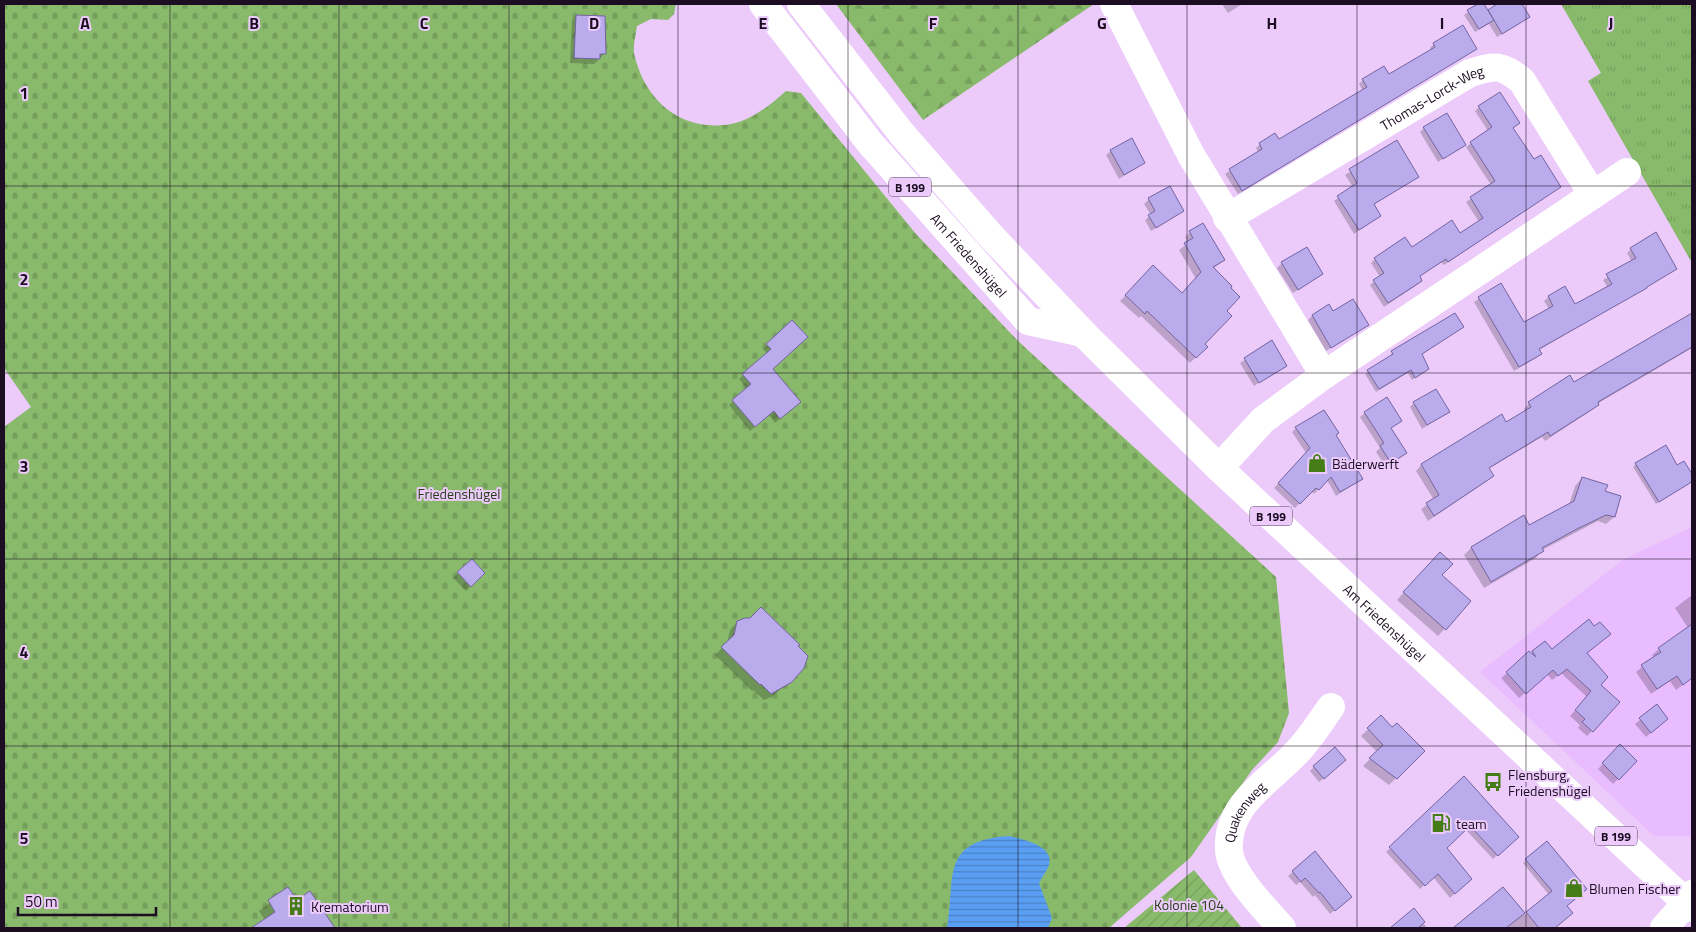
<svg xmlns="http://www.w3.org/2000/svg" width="1696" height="932" font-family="'Titillium Web',sans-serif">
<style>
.built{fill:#e9bcff}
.grass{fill:url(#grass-tufts)}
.forest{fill:url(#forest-firs)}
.cemetery{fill:url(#cemetery-stones)}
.garden{fill:url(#garden-furrows)}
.water{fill:url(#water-rules)}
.shadow{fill:#0003}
.building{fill:#baabec;stroke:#7364a0}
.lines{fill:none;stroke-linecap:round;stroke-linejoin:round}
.minor{stroke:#fff;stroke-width:28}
.major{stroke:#fff;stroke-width:28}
.highway{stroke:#fff;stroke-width:28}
.grid{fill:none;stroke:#1c0d22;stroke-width:1;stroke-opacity:0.55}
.labels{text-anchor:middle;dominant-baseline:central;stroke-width:4;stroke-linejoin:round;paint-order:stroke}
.shield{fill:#eccbfb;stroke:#5a4663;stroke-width:1}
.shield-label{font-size:12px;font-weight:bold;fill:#1c0d22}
.street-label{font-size:14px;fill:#1c0d22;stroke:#eccbfb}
.poi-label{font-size:14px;fill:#1c0d22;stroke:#eccbfb;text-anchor:start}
.park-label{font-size:14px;fill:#263e17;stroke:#eccbfb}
.grid-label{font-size:16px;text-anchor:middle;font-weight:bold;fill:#1c0d22;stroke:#eccbfb;stroke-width:4;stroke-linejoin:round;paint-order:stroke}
</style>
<defs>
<pattern id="grass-tufts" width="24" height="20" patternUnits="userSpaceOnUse" patternTransform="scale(1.25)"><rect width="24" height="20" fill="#89ba6c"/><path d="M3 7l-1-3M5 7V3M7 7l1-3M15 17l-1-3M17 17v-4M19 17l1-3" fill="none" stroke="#769f5d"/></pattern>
<pattern id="forest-firs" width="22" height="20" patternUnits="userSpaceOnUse" patternTransform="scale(1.25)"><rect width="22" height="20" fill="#89ba6c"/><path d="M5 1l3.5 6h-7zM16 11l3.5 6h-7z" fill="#769f5d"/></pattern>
<pattern id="cemetery-stones" width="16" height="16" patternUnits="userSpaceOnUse" patternTransform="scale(1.25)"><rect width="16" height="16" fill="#89ba6c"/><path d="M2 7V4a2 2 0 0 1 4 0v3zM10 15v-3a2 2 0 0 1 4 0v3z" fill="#769f5d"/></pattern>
<pattern id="garden-furrows" width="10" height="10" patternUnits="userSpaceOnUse" patternTransform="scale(1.25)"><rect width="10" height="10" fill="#89ba6c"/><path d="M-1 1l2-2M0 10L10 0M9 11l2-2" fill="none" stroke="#769f5d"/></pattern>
<pattern id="water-rules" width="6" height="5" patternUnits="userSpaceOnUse" patternTransform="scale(1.25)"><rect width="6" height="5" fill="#5a9ff4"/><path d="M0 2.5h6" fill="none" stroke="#4a80c5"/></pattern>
</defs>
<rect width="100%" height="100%" fill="#eccbfb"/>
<path class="built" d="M 1692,527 L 1692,836 L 1654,836 L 1480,672 L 1624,559 Z"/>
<path class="grass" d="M 1561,4 L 1692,4 L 1692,263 L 1588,81 L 1601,73 Z"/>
<path class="forest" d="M 836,4 L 1094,4 L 923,120 Z"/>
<path class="cemetery" d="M 4,4 L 676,4 L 674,14 L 668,20 L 651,19 L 637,26 C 636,34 633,45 634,53 C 644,100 681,133 731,124 C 752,120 770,105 786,91 L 801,93 L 916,234 L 1018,341 L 1276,577 L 1289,713 L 1278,742 L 1252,770 L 1191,857 L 1109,928 L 4,928 L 4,427 L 31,407 L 4,368 Z"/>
<path class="garden" d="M 1194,870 L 1242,928 L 1124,928 Z"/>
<path class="water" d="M 1009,836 C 1021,839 1055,845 1049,865 C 1047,871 1042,877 1039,883 L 1052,918 L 1048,928 L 947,928 C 956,877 939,841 1009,836 Z"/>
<path class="shadow" d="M 1222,4 L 1242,4 L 1228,13 Z
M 1480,4 L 1487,12 L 1500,4 L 1521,4 L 1529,17 L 1497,37 L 1489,24 L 1475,32 L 1464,15 Z
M 576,16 L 606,32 L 605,53 L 594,64 L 570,63 L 572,20 Z
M 1434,44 L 1476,49 L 1238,194 L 1225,174 L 1258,152 L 1256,148 L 1260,144 L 1279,141 L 1363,91 L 1359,84 L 1363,80 L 1389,76 L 1431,51 L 1430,48 Z
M 1479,107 L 1519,123 L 1512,129 L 1534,161 L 1559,187 L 1444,265 L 1441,262 L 1419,277 L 1421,281 L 1417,285 L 1384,307 L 1370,285 L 1380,277 L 1371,263 L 1375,259 L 1460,235 L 1479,222 L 1466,202 L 1491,185 L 1466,147 L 1488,131 L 1475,111 Z
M 1424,128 L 1464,145 L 1438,162 L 1420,132 Z
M 1397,141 L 1418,176 L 1373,205 L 1380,216 L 1354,234 L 1334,201 L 1353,187 L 1345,175 Z
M 1111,151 L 1144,163 L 1119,179 L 1106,155 Z
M 1149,199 L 1183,211 L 1151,231 L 1145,220 L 1151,215 L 1144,204 Z
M 1190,232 L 1224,260 L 1213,269 L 1229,288 L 1225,311 L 1203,344 L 1206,347 L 1190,363 L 1141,316 L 1139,318 L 1120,301 L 1153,267 L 1182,294 L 1196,279 L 1179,250 L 1188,243 L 1185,237 Z
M 1631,249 L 1676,269 L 1539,350 L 1540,354 L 1536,358 L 1514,371 L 1474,302 L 1501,285 L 1523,324 L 1549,309 L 1544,301 L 1549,297 L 1575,306 L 1608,288 L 1603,280 L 1632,262 L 1627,253 Z
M 1282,263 L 1321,274 L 1293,293 L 1277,268 Z
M 1692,314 L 1692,348 L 1597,404 L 1592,410 L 1545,441 L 1542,437 L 1488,469 L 1492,476 L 1487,481 L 1428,521 L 1421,509 L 1434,500 L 1416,471 L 1421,465 L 1501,416 L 1506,423 L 1526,411 L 1524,409 L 1529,403 L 1574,384 Z
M 1312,316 L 1367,325 L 1326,351 L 1308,320 Z
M 792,322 L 772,370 L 794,407 L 775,423 L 769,415 L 750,431 L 729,405 L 747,389 L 739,379 L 767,354 L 763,349 Z
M 1463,327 L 1421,354 L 1427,369 L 1412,380 L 1408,373 L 1376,392 L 1365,374 L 1390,357 L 1392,352 Z
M 1272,342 L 1286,365 L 1254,386 L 1240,363 Z
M 1414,403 L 1448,412 L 1422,429 L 1410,407 Z
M 1365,413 L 1390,428 L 1405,453 L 1386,467 L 1376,452 L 1380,448 L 1360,417 Z
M 1296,428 L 1335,436 L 1362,479 L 1336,496 L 1327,480 L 1314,494 L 1311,491 L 1295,508 L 1274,488 L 1306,453 L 1292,432 Z
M 1684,462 L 1692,476 L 1689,482 L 1656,504 L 1633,467 L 1636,464 L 1677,466 Z
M 1582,478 L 1604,492 L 1620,497 L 1614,517 L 1606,524 L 1598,521 L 1542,550 L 1536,558 L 1484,588 L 1464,555 L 1471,548 L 1523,517 L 1529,526 L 1569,505 L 1575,486 Z
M 472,560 L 484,573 L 466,591 L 453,578 Z
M 1433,560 L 1441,575 L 1470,601 L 1438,636 L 1397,600 Z
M 1692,595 L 1692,665 L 1690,666 L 1692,678 L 1676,690 L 1670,681 L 1651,694 L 1636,672 L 1654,657 L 1652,655 L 1659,649 L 1688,628 L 1675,608 Z
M 737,622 L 793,678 L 772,697 L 764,700 L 753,690 L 752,691 L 715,655 L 727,643 L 730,630 Z
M 1551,651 L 1586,654 L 1599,685 L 1592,731 L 1587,736 L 1578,728 L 1580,725 L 1570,716 L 1587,697 L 1561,673 L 1552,680 L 1547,674 L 1519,698 L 1501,678 L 1533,652 Z
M 1656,706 L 1662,723 L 1646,737 L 1635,724 Z
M 1381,717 L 1392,729 L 1423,751 L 1389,785 L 1363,766 L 1377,752 L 1361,736 Z
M 1620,746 L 1636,761 L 1613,784 L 1598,769 Z
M 1340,765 L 1319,782 L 1310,771 L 1314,767 Z
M 1464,778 L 1517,837 L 1493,859 L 1465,829 L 1445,848 L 1470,879 L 1450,898 L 1433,877 L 1420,889 L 1386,852 Z
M 1315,853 L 1345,901 L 1330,914 L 1315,895 L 1313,897 L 1300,882 L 1296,885 L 1288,876 Z
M 1526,860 L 1565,906 L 1568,916 L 1553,928 L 1455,928 L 1503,889 L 1525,915 L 1549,895 L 1523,863 Z
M 288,889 L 296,902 L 310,893 L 334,928 L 256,928 L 265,920 L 259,911 Z
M 1414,910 L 1427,928 L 1392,928 Z"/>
<path class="building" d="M 1478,4 L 1484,4 L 1494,20 L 1479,29 L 1467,10 Z
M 1497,4 L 1522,4 L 1530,17 L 1502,34 L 1488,10 Z
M 576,15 L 605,16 L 606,54 L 600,54 L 600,59 L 574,58 Z
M 1463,25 L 1477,49 L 1242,191 L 1229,169 L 1262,149 L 1259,143 L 1275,133 L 1279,139 L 1367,87 L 1362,79 L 1384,66 L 1389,74 L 1435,47 L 1433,43 Z
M 1500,92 L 1520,123 L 1513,128 L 1534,159 L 1541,155 L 1561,187 L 1448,262 L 1446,259 L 1420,276 L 1422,281 L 1388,303 L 1373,280 L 1384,273 L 1374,258 L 1405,237 L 1412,247 L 1452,220 L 1460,233 L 1483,218 L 1470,197 L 1495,181 L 1470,142 L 1492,127 L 1478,106 Z
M 1447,113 L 1466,145 L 1443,159 L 1423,127 Z
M 1132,138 L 1145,163 L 1124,175 L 1110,150 Z
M 1397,140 L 1419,177 L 1374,204 L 1381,216 L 1359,230 L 1337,196 L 1357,183 L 1349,169 Z
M 1170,186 L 1184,211 L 1156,228 L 1148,215 L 1155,211 L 1148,198 Z
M 1203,223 L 1225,260 L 1213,267 L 1232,286 L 1231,288 L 1240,297 L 1227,311 L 1232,316 L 1205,344 L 1208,347 L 1196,358 L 1147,311 L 1145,314 L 1125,295 L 1153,265 L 1182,293 L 1201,272 L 1184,243 L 1193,238 L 1189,231 Z
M 1656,232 L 1677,269 L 1647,287 L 1647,288 L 1539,349 L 1542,354 L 1519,367 L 1478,297 L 1501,283 L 1524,322 L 1553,306 L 1548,296 L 1565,286 L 1575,304 L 1612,284 L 1606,274 L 1636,258 L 1630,248 Z
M 1307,247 L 1323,274 L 1298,290 L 1281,262 Z
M 1353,299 L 1369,325 L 1331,348 L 1312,315 L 1329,304 L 1333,311 Z
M 1455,313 L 1464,327 L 1422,354 L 1429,369 L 1415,378 L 1411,370 L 1379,389 L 1367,370 L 1393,354 L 1391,351 Z
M 1692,313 L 1692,347 L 1598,402 L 1599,405 L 1550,436 L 1548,432 L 1489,468 L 1494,476 L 1434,516 L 1426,503 L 1439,495 L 1421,464 L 1502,414 L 1506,422 L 1531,407 L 1528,402 L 1570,375 L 1574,382 Z
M 792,320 L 808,337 L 773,369 L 801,402 L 780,419 L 774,411 L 755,427 L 732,400 L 751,384 L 742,374 L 771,349 L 766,344 Z
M 1272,340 L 1287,366 L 1259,383 L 1244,358 Z
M 1436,389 L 1450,412 L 1427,425 L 1413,402 Z
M 1387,397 L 1402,421 L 1391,428 L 1407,453 L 1391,463 L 1380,446 L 1384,443 L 1364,412 Z
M 1324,410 L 1339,433 L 1336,435 L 1363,479 L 1340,492 L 1331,477 L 1319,490 L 1316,488 L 1300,504 L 1278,483 L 1310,448 L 1295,427 Z
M 1666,445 L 1677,465 L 1684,461 L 1692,474 L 1692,480 L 1690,483 L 1659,502 L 1635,463 Z
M 1582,477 L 1608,485 L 1605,491 L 1621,496 L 1615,517 L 1606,515 L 1577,529 L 1542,548 L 1544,551 L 1491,582 L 1471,547 L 1524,515 L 1529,525 L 1574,501 Z
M 1440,552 L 1453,564 L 1442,575 L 1471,601 L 1446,630 L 1403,592 Z
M 472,559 L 485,573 L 471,587 L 457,572 Z
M 761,607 L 800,645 L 798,646 L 808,656 L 804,668 L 792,682 L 771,694 L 761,684 L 760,685 L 721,647 L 734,635 L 737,621 L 745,618 L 750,618 Z
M 1589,619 L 1594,626 L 1600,622 L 1611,634 L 1587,653 L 1608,677 L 1601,685 L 1620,702 L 1593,732 L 1582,722 L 1585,719 L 1575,710 L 1591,691 L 1567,669 L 1558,676 L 1553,670 L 1526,694 L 1506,672 L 1529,651 L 1536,657 L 1532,651 L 1545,641 L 1552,649 Z
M 1692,624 L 1692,678 L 1683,685 L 1677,676 L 1657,689 L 1641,665 L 1661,652 L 1658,648 Z
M 1657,704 L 1668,719 L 1651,733 L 1639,718 Z
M 1381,715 L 1392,727 L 1397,723 L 1425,751 L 1397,779 L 1369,758 L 1383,745 L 1367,728 Z
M 1620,744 L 1637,761 L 1619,780 L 1602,763 Z
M 1335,747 L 1346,760 L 1324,779 L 1313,766 Z
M 1464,776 L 1519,837 L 1498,856 L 1470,826 L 1447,848 L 1472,879 L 1455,894 L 1438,874 L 1425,886 L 1389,847 Z
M 1547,841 L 1587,889 L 1567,906 L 1573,913 L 1555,928 L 1539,928 L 1526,912 L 1552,891 L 1525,859 Z
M 1315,851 L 1352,897 L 1335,911 L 1320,892 L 1319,893 L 1305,878 L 1301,882 L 1292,871 Z
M 288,887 L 297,900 L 310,891 L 335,928 L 251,928 L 275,912 L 268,900 Z
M 1503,887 L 1525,913 L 1506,928 L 1453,928 Z
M 1414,908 L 1425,922 L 1418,928 L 1390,928 Z"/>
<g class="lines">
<g class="minor">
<path d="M 1114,4 L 1191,155 L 1324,375"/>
<path id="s1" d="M 1227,218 L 1470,73 C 1496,65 1501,64 1522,81 L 1593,195"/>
<path d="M 1219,468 L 1263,420 L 1324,375 L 1627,172"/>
<path id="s2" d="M 1282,928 C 1266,910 1230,874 1229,850 C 1226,804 1269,782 1296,753 C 1309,740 1320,722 1331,707"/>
<path d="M 1664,928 L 1687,902"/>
</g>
<g class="major">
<path id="s3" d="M 763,4 L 870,143 L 1028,321 L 1083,333"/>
<path id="s4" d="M 801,4 L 902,134 L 990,235 L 1083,333 L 1219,468 L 1692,908"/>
</g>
<path class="highway" d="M 1687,902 L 1692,894"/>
</g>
<path class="grid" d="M 170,4 L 170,928M 339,4 L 339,928M 509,4 L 509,928M 678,4 L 678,928M 848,4 L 848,928M 1018,4 L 1018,928M 1187,4 L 1187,928M 1357,4 L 1357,928M 1526,4 L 1526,928M 4,186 L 1692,186M 4,373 L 1692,373M 4,559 L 1692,559M 4,746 L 1692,746"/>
<defs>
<g id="shop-bare" transform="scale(1.5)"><path d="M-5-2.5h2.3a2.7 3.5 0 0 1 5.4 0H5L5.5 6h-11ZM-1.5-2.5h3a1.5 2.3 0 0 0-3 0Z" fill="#447d15" stroke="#eccbfb" stroke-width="2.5" paint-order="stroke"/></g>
<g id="bus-bare" transform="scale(1.5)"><path d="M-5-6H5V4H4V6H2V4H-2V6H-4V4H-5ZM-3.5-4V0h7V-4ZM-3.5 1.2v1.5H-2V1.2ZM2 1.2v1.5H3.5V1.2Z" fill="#447d15" stroke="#eccbfb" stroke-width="2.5" paint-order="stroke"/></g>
<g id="fuel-bare" transform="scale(1.5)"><path d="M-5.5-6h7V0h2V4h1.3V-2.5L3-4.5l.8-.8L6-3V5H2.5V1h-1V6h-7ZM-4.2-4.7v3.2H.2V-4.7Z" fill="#447d15" stroke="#eccbfb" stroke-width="2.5" paint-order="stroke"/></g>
<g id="building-bare" transform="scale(1.5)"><path d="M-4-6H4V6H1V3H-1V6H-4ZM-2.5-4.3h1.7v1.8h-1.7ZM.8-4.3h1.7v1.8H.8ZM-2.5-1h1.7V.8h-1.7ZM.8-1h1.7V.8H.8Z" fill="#447d15" stroke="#eccbfb" stroke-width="2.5" paint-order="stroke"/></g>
</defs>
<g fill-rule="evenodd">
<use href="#shop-bare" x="1317" y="463"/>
<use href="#bus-bare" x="1493" y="782"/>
<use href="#fuel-bare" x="1441" y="823"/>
<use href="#shop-bare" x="1574" y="888"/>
<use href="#building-bare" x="296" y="906"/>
</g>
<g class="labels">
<g class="shield">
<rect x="889" y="177.5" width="42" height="19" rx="4"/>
<rect x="1250" y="506.5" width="42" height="19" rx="4"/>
<rect x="1595" y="826.5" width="42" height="19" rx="4"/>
</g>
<g class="shield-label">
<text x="910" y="187">B 199</text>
<text x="1271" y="516">B 199</text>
<text x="1616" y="836">B 199</text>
</g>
<g class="street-label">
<text stroke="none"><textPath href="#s1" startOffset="238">Thomas-Lorck-Weg</textPath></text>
<text stroke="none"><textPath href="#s3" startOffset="325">Am Friedenshügel</textPath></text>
<text stroke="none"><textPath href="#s4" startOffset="852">Am Friedenshügel</textPath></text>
<text stroke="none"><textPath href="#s2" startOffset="138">Quakenweg</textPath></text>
</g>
<g class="poi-label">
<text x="1332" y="463">Bäderwerft</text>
<text x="1508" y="774">Flensburg,<tspan x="1508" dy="16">Friedenshügel</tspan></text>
<text x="1456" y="823">team</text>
<text x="1589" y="888">Blumen Fischer</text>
<text x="311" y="906">Krematorium</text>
</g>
<g class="park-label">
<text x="459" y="493">Friedenshügel</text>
<text x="1189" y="904">Kolonie 104</text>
</g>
</g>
<g class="grid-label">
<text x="85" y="29">A</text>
<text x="254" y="29">B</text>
<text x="424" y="29">C</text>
<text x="594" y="29">D</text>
<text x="763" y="29">E</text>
<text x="933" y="29">F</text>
<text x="1102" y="29">G</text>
<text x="1272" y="29">H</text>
<text x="1442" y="29">I</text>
<text x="1611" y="29">J</text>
<text x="24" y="99">1</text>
<text x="24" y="285">2</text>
<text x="24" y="472">3</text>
<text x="24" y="658">4</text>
<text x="24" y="844">5</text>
</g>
<rect width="1696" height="932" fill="none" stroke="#1c0d22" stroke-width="10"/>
<path d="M18 907v8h138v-8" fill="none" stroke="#1c0d22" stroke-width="2.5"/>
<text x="25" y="907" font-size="15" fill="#1c0d22" stroke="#eccbfb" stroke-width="4" paint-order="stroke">50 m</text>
</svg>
